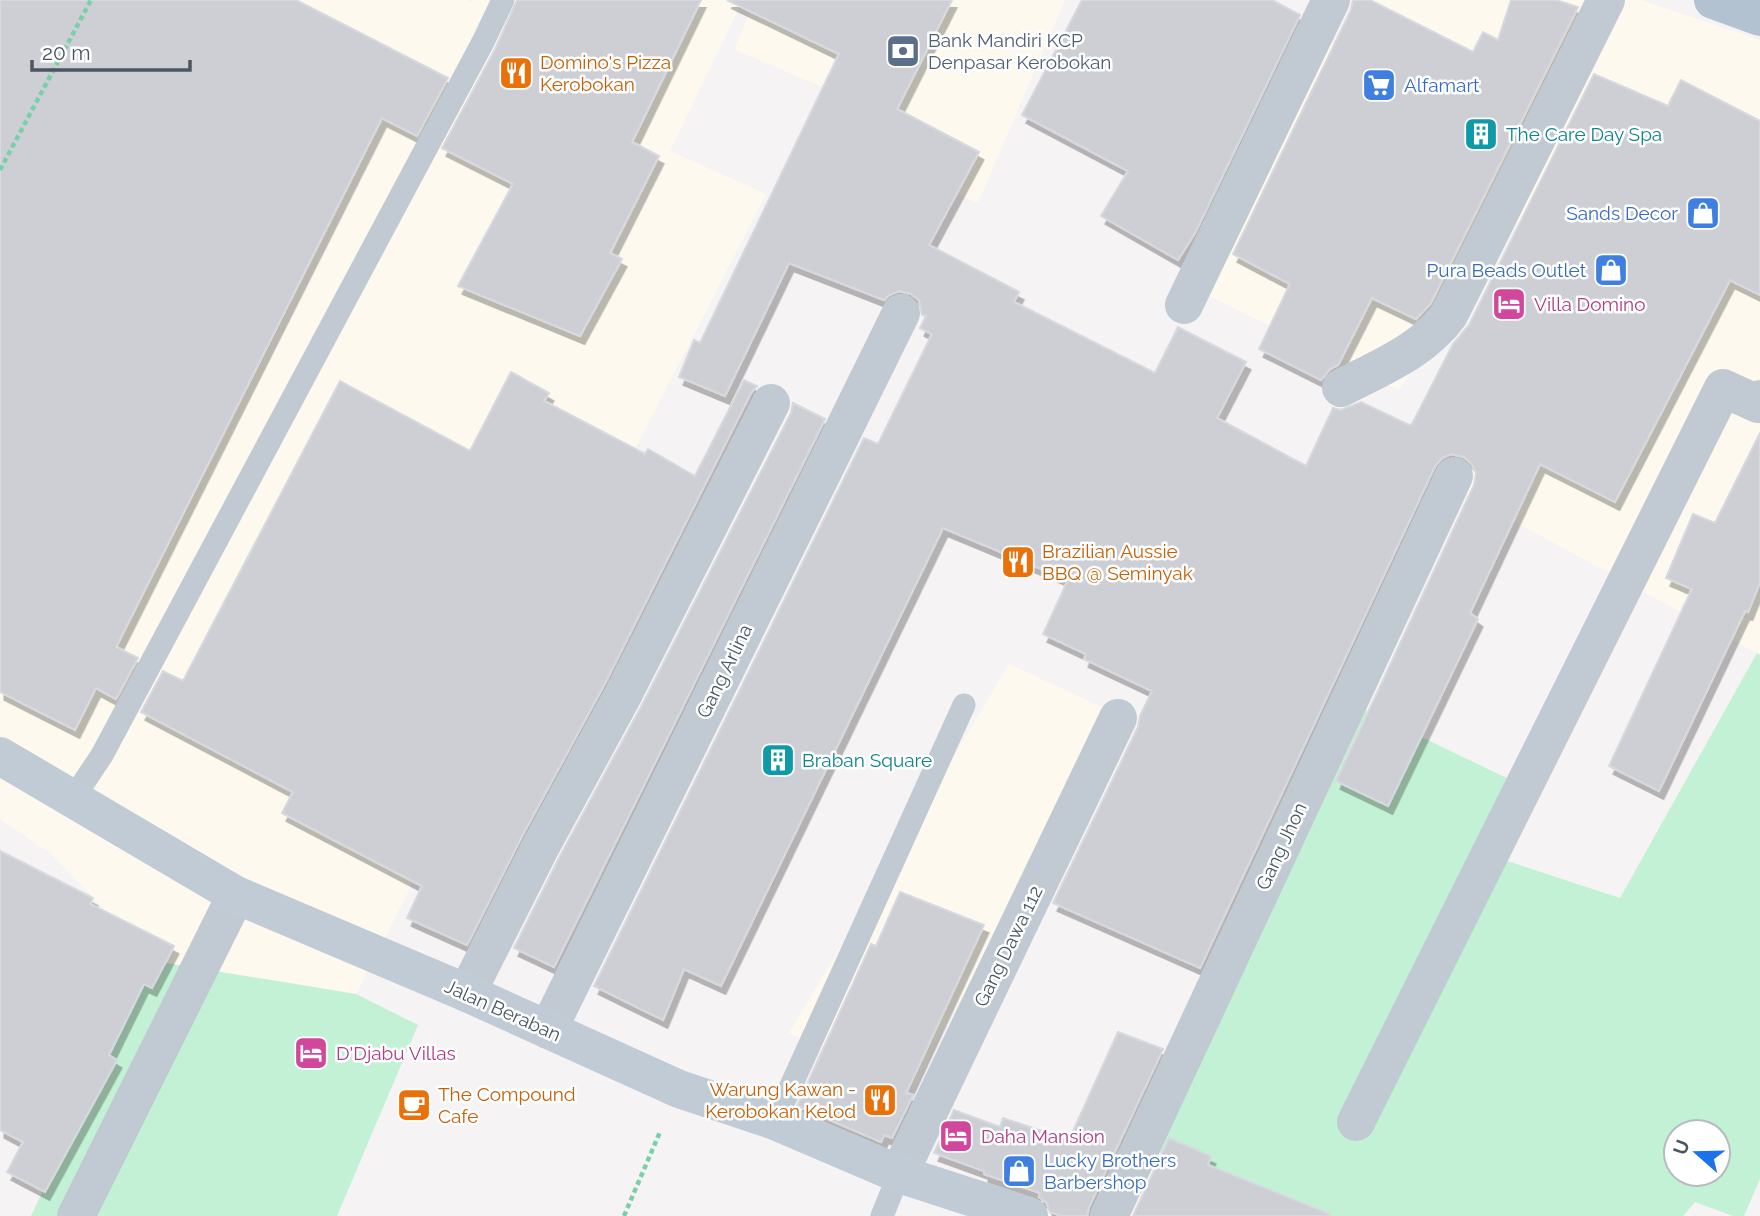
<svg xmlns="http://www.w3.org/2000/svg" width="1760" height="1216" font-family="Raleway,sans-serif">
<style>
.commercial{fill:#fdf9ef}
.green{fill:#c3f1d5;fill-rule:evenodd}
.building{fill:#cdcfd5;stroke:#d7d9de;stroke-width:2;filter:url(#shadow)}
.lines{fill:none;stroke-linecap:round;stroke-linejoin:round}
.path{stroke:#7ad0a6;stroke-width:4.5;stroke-dasharray:5 3.5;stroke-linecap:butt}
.lane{stroke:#c1cad2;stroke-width:23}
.street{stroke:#c1cad2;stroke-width:38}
.secondary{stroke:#c1cbd6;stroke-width:38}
.primary{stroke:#b3c2d1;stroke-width:38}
.labels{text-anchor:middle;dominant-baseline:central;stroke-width:5;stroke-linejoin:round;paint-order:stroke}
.service-label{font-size:19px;fill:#4e5e75;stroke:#fff;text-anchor:start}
.food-label{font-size:19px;fill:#c56008;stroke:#fff;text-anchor:start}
.shop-label{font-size:19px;fill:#366cbe;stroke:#fff;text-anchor:start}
.culture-label{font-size:19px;fill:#0d838f;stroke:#fff;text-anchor:start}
.hotel-label{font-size:19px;fill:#b23c85;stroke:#fff;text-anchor:start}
.street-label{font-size:19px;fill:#4a5661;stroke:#fff}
</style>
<defs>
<filter id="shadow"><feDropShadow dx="4.5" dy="8" stdDeviation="0" flood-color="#0004"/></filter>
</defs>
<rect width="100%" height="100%" fill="#f5f3f3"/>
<path class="commercial" d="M 0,0 L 467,0 L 472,2 L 473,0 L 743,0 L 670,151 L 766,194 L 356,994 L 154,961 L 50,853 L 0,819 Z
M 755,0 L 1065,0 L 978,203 L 878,161 L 896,119 L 734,49 Z
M 1355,0 L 1641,0 L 1760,40 L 1760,655 L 1449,486 L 1562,231 L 1513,221 L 1399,390 L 1201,292 L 1320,40 L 1375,60 Z
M 1009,664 L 1121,716 L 936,1043 L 917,1086 L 789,1033 Z"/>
<path class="green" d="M 1757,653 L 1760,655 L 1760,1179 L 1744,1216 L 1733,1216 L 1695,1202 L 1683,1216 L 1238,1216 L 1181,1163 L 1133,1139 L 1351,703 L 1523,786 L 1489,855 L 1620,898 ZM 1676,1132 L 1718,1132 L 1718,1174 L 1676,1174 Z
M 154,961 L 356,994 L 418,1025 L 337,1216 L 31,1216 L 133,999 Z"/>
<path class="building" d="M 0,0 L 296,0 L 448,78 L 417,136 L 382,118 L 116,647 L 138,658 L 116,699 L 96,688 L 75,730 L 0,692 Z
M 517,0 L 701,0 L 632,142 L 659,156 L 610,253 L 622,259 L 580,336 L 458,286 L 513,184 L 442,148 L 495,49 Z
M 727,0 L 952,0 L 897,109 L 979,152 L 929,245 L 1019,292 L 1014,302 L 1155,373 L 1178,327 L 1246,362 L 1217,418 L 1306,466 L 1333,408 L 1341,410 L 1361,402 L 1409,425 L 1412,424 L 1453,344 L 1469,325 L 1594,74 L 1668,106 L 1681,80 L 1760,121 L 1760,295 L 1730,280 L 1615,502 L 1540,464 L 1470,613 L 1478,619 L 1388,806 L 1336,781 L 1474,485 L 1476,473 L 1472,464 L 1464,457 L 1451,454 L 1442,458 L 1435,466 L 1200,968 L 1053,903 L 1138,727 L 1140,716 L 1152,691 L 1084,659 L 1086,654 L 1043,634 L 1068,580 L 943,528 L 721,986 L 684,969 L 663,1020 L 594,986 L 864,438 L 878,444 L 932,334 L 920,328 L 926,316 L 922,315 L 919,300 L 911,294 L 899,291 L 889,295 L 884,300 L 789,263 L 725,396 L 679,377 L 694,340 L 700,343 L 839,54 Z
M 1082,0 L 1272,0 L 1300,15 L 1195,233 L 1178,260 L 1101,216 L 1128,171 L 1022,115 Z
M 1353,0 L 1370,0 L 1473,52 L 1483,32 L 1498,40 L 1511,0 L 1556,0 L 1578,7 L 1431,303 L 1416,319 L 1372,298 L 1338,365 L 1330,369 L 1321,380 L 1259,349 L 1290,284 L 1233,254 L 1351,10 Z
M 511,372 L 549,393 L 544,401 L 645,454 L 648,449 L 695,476 L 744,380 L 757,386 L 751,393 L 604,685 L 522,836 L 467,945 L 407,918 L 422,886 L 282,813 L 293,792 L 141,712 L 163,671 L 183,681 L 340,381 L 470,451 Z
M 793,403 L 825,419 L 554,967 L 514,948 L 560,856 L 642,705 L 791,413 Z
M 1760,433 L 1760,582 L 1748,612 L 1745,611 L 1659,791 L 1609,766 L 1692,589 L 1666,578 L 1693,514 L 1715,523 Z
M 0,851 L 93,898 L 90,904 L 174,946 L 152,988 L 144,984 L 109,1055 L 117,1060 L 45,1192 L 7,1172 L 23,1142 L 0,1130 Z
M 900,892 L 984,925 L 906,1093 L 913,1095 L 892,1138 L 884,1135 L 881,1142 L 797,1106 L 871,944 L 876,946 Z
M 1118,1032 L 1163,1049 L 1089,1207 L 1087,1216 L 1062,1216 L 1050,1212 L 1046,1202 L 1039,1197 L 1040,1193 L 984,1174 L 984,1171 L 934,1153 L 954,1110 L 1000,1127 L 1003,1118 L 1069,1140 Z
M 1169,1138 L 1211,1156 L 1208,1165 L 1330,1214 L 1329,1216 L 1133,1216 Z"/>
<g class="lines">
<path class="path" d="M 0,170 L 91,0
M 624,1216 L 660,1132"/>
<path class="lane" d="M 72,800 L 102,755 L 483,42 L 503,0
M 775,1121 L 964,705
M 882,1216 L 899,1174"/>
<path class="street" d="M 1184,305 L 1331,0
M 1341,388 C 1379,368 1423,351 1449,315 L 1606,0
M 467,993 L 541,846 L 623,695 L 771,403
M 548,1030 L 901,313
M 1356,1122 L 1723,388 L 1758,404 L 1760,399
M 899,1174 L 1118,718
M 76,1216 L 236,895
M 1109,1216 L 1454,476"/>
<path class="secondary" d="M 0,756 L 236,895 L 467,993 L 679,1089 L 775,1121 L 899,1174 L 1029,1216"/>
<path class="primary" d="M 1713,0 L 1760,17"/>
</g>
<defs>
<g id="bank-square" transform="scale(1.75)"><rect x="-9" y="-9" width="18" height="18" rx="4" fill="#5c6f8a" stroke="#fff"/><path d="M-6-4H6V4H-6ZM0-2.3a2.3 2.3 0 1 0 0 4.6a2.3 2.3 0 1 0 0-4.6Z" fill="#fff"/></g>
<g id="restaurant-square" transform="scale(1.75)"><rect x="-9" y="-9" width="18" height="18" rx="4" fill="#e8710a" stroke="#fff"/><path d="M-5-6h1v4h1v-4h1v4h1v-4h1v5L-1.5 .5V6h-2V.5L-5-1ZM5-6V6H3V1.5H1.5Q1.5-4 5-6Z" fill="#fff"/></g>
<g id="supermarket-square" transform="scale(1.75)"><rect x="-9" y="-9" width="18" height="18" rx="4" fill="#3f7fe0" stroke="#fff"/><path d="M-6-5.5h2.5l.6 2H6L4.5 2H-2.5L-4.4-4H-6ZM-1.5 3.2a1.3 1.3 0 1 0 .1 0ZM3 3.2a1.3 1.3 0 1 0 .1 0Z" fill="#fff"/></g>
<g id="building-square" transform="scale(1.75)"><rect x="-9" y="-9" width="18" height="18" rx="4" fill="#0f9aa8" stroke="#fff"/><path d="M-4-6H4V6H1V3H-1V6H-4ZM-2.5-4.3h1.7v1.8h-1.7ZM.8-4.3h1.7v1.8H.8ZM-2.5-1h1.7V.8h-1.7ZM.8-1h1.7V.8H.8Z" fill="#fff"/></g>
<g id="shop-square" transform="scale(1.75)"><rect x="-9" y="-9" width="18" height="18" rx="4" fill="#3f7fe0" stroke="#fff"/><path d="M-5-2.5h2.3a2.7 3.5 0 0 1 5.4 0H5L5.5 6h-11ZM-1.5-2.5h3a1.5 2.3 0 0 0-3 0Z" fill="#fff"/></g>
<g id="hotel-square" transform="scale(1.75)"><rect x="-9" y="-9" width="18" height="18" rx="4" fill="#d1479c" stroke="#fff"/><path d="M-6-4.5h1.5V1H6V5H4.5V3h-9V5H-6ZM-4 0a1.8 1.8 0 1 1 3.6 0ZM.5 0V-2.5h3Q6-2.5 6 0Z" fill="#fff"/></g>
<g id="cafe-square" transform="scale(1.75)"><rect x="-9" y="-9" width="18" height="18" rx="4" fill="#e8710a" stroke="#fff"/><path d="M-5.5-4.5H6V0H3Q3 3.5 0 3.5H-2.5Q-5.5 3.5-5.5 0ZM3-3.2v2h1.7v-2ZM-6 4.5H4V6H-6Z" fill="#fff"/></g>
</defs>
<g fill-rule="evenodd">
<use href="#bank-square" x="903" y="51"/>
<use href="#restaurant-square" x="516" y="73"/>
<use href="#supermarket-square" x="1379" y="85"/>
<use href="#building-square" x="1481" y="134"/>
<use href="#shop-square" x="1703" y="213"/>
<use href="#shop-square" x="1611" y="270"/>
<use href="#hotel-square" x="1509" y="304"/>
<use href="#restaurant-square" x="1018" y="562"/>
<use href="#building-square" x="778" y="760"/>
<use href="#hotel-square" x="311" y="1053"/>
<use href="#restaurant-square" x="880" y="1100"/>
<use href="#cafe-square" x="414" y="1105"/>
<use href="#hotel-square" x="956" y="1136"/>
<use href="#shop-square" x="1019" y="1171"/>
</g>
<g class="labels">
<g class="service-label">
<text x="928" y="40">Bank Mandiri KCP<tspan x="928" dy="22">Denpasar Kerobokan</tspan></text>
</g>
<g class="food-label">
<text x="540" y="62">Domino's Pizza<tspan x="540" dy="22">Kerobokan</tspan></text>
<text x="1042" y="551">Brazilian Aussie<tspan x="1042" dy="22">BBQ @ Seminyak</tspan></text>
<text x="856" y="1089" text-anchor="end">Warung Kawan -<tspan x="856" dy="22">Kerobokan Kelod</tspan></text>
<text x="438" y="1094">The Compound<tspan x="438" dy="22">Cafe</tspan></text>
</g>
<g class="shop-label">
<text x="1404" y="85">Alfamart</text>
<text x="1678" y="213" text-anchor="end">Sands Decor</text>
<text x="1586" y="270" text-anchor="end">Pura Beads Outlet</text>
<text x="1044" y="1160">Lucky Brothers<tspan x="1044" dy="22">Barbershop</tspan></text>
</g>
<g class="culture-label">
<text x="1506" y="134">The Care Day Spa</text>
<text x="802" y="760">Braban Square</text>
</g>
<g class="hotel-label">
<text x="1534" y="304">Villa Domino</text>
<text x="336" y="1053">D'Djabu Villas</text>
<text x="981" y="1136">Daha Mansion</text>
</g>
<g class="street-label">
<text transform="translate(724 671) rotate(-64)">Gang Arlina</text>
<text transform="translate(1281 846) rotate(-65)">Gang Jhon</text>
<text transform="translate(1008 946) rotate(-64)">Gang Dawa 112</text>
<text transform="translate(503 1010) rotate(24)">Jalan Beraban</text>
</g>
</g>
<g transform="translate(1697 1153) rotate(290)"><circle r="33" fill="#ffffff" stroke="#b7bbc0" stroke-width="2"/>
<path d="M0-5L12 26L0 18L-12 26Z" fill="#1a73e8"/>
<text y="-10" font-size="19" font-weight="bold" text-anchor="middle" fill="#4a5661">U</text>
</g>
<path d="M32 60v10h158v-10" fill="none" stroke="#4a5661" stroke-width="3.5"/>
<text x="42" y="60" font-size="21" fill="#4a5661" stroke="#ffffff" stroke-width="5" paint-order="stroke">20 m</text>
</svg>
